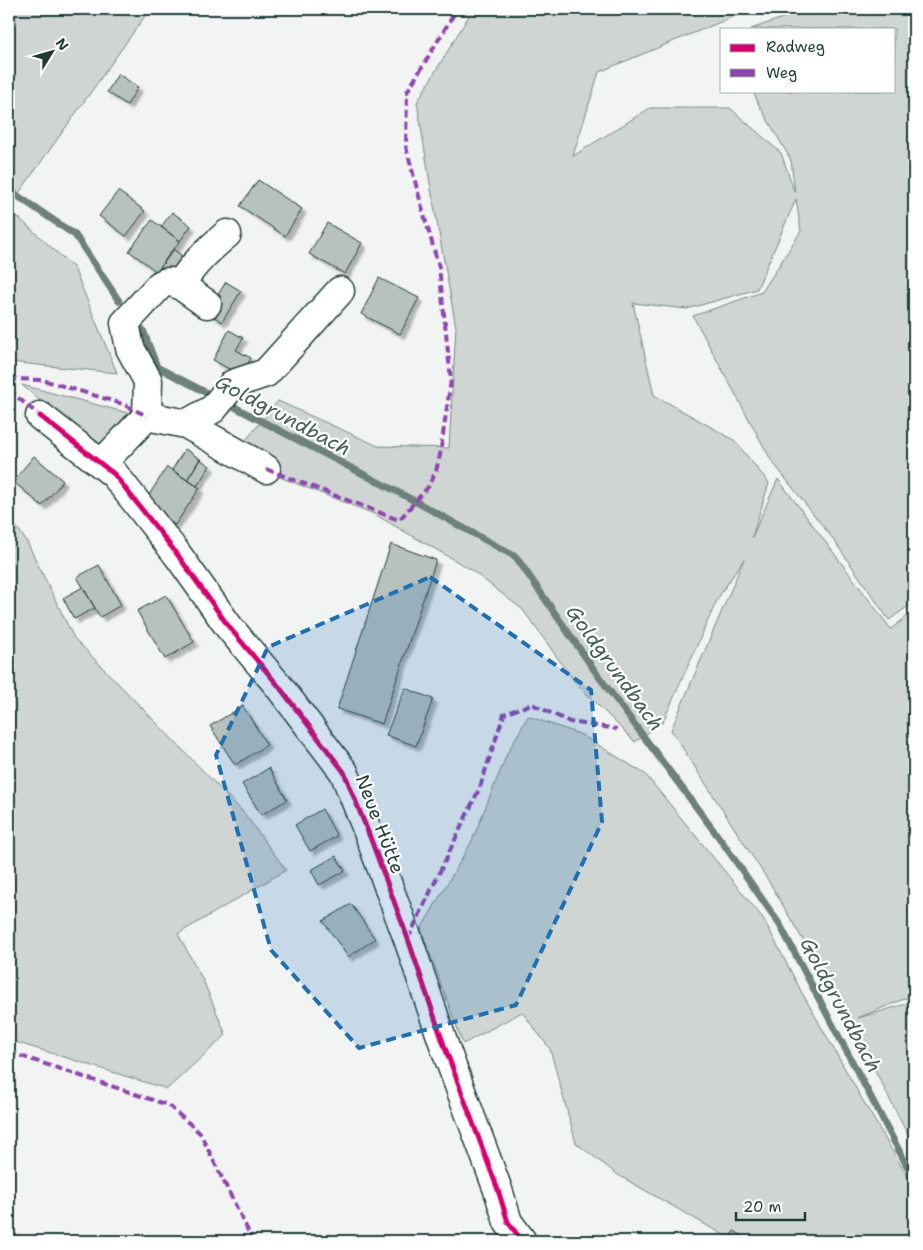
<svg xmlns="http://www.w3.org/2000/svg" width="923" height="1250" font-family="'Shantell Sans',sans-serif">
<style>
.green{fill:#ced5d3;stroke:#768984}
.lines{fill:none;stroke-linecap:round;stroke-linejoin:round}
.stream{stroke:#6d807b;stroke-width:7}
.building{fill:#b7c1bd;stroke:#1f3d34;filter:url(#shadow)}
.minor-casing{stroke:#1f3d34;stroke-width:31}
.minor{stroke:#fff;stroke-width:28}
.quiet{stroke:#8e44ad;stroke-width:4;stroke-dasharray:8 4;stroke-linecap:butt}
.cycleway-casing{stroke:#fff;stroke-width:8}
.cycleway{stroke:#d6006c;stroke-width:5}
.marked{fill:#1f6fb2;fill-opacity:0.2;stroke:#1f6fb2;stroke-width:4;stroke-dasharray:10 6;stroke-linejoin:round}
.labels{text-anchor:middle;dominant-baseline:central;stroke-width:4.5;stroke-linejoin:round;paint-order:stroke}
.street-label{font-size:19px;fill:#1f3d34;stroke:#fff}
.water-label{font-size:20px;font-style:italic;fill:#465f57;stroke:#fff}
</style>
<defs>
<filter id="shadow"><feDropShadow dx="4.5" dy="4.5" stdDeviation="1" flood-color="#0004"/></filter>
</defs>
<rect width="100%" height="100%" fill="#f2f3f3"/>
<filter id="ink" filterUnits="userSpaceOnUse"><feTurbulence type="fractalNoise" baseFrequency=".02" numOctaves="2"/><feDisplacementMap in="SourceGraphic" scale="10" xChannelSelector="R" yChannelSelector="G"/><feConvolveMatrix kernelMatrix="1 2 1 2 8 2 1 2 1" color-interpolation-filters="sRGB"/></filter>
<g filter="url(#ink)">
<path class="green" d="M 9,9 L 150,9 L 9,207 Z
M 473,9 L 752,9 L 599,72 L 573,156 L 650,108 L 730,108 L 781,153 L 795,193 L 791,160 L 759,105 L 753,91 L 894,91 L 894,29 L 751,29 L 808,9 L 914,9 L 914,602 L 889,620 L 833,539 L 771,460 L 693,316 L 762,292 L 801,231 L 796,199 L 757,289 L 687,309 L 633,303 L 654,395 L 734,440 L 769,483 L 752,537 L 778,479 L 891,629 L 914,611 L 914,1005 L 909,997 L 858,1018 L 909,1003 L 914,1012 L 914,1147 L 850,1021 L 771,885 L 671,730 L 744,559 L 718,598 L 663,722 L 635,742 L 575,682 L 523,610 L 470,569 L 374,514 L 231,458 L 278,401 L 378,446 L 449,448 L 456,327 L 431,189 L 417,102 Z
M 9,209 L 74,268 L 117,373 L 9,362 Z
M 22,385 L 128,413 L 96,449 Z
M 9,516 L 27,542 L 74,638 L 244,813 L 286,870 L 178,934 L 203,980 L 226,1035 L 167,1089 L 9,1040 Z
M 528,716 L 582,735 L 645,774 L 763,918 L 801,991 L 862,1099 L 914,1188 L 914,1241 L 734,1241 L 618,1175 L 576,1143 L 550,1049 L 522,1012 L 463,1044 L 421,929 L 472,841 L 507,754 Z"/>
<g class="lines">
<path class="stream" d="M 9,190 L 75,235 L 119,301
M 143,330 L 157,367 L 215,397
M 225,402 L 411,499 L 516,557 L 597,674 L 723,843 L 780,925 L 914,1179"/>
</g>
<path class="building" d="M 118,74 L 138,87 L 127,105 L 107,92 Z
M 258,180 L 302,209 L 285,236 L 240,206 Z
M 118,191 L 145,211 L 126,236 L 99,216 Z
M 172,212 L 191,226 L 180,241 L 161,227 Z
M 152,220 L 180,241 L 157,272 L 129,251 Z
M 327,223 L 362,243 L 345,274 L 309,254 Z
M 173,249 L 187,260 L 174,277 L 160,267 Z
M 379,278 L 419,298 L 400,334 L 361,314 Z
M 226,282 L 241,291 L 222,322 L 207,312 Z
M 229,330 L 243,338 L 236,350 L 251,358 L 242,376 L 213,360 Z
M 185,449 L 200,459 L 187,480 L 172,470 Z
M 34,456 L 63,481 L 42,506 L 13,481 Z
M 200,459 L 210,466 L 197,486 L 187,480 Z
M 167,467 L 200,488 L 175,525 L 143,504 Z
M 391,544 L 436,560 L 382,724 L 337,709 Z
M 99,565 L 121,605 L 100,617 L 77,577 Z
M 83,587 L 95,608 L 74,619 L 63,598 Z
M 166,595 L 194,642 L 165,659 L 137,611 Z
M 405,688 L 433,699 L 416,746 L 386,735 Z
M 243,706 L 267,745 L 235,765 L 210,726 Z
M 269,768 L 287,800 L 261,815 L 242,784 Z
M 322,809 L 337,836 L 310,851 L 295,825 Z
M 336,856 L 345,871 L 319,885 L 311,870 Z
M 351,904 L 375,939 L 348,957 L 323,921 Z
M 734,1231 L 751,1241 L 728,1241 Z"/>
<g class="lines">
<g class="minor-casing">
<path id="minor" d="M 180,285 L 207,304
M 40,416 L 114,474 L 177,554 L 229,627 L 277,684 L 344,772 L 370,837 L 408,939 L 444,1045 L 498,1190 L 508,1222 L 522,1241
M 147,416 L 148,381 L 130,348 L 125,323 L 160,285 C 168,280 172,282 180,285 C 193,264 208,250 227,234
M 147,416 L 186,424 L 266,469
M 186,424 L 213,409 L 233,384 L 266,373 L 340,291
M 102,463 L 147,416"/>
</g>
<use href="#minor" class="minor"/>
<path class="quiet" d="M 9,379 L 43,380 L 123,404 L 147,416
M 9,390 L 40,416
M 266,469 L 399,520 L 428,487 L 436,471 L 440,455 L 451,380 L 439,267 L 424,215 L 406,147 L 407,92 L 457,9
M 408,939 L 480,787 L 504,714 L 532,704 L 570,722 L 617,729
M 9,1052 L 168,1105 L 200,1133 L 253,1241"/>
<g class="cycleway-casing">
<path id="cycleway" d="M 40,416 L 114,474 L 177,554 L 229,627 L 277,684 L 344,772 L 370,837 L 408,939 L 444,1045 L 498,1190 L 508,1222 L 522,1241"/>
</g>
<use href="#cycleway" class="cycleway"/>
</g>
</g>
<path class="marked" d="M 430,577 L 591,690 L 602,822 L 516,1005 L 359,1048 L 271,950 L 216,755 L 268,647 Z"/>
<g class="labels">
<g class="street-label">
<text transform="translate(380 824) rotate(69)">Neue Hütte</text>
</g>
<g class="water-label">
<text transform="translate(283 415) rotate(28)">Goldgrundbach</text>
<text transform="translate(615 668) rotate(54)">Goldgrundbach</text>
<text transform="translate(841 1005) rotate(62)">Goldgrundbach</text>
</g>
</g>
<rect width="923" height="1250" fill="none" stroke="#fff" stroke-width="30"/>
<rect x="15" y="15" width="893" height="1220" fill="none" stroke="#1f3d34" stroke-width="2" filter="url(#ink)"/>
<rect x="720" y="28" width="175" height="65" fill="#ffffff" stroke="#a5b1ae"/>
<rect x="730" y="44" width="25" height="8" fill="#d6006c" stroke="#a5b1ae"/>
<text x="766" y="52" font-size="15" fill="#1f3d34">Radweg</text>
<rect x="730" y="69" width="25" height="8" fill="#8e44ad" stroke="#a5b1ae"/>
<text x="766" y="78" font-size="15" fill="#1f3d34">Weg</text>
<g transform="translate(52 52) rotate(53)" stroke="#ffffff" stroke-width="4" paint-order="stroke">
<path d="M0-4L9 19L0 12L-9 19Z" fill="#1f3d34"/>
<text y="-8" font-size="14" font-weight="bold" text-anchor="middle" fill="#1f3d34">N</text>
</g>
<path d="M736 1212v8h69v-8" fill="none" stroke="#1f3d34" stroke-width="2.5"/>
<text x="743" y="1212" font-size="15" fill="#1f3d34" stroke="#ffffff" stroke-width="4" paint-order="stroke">20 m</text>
</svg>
